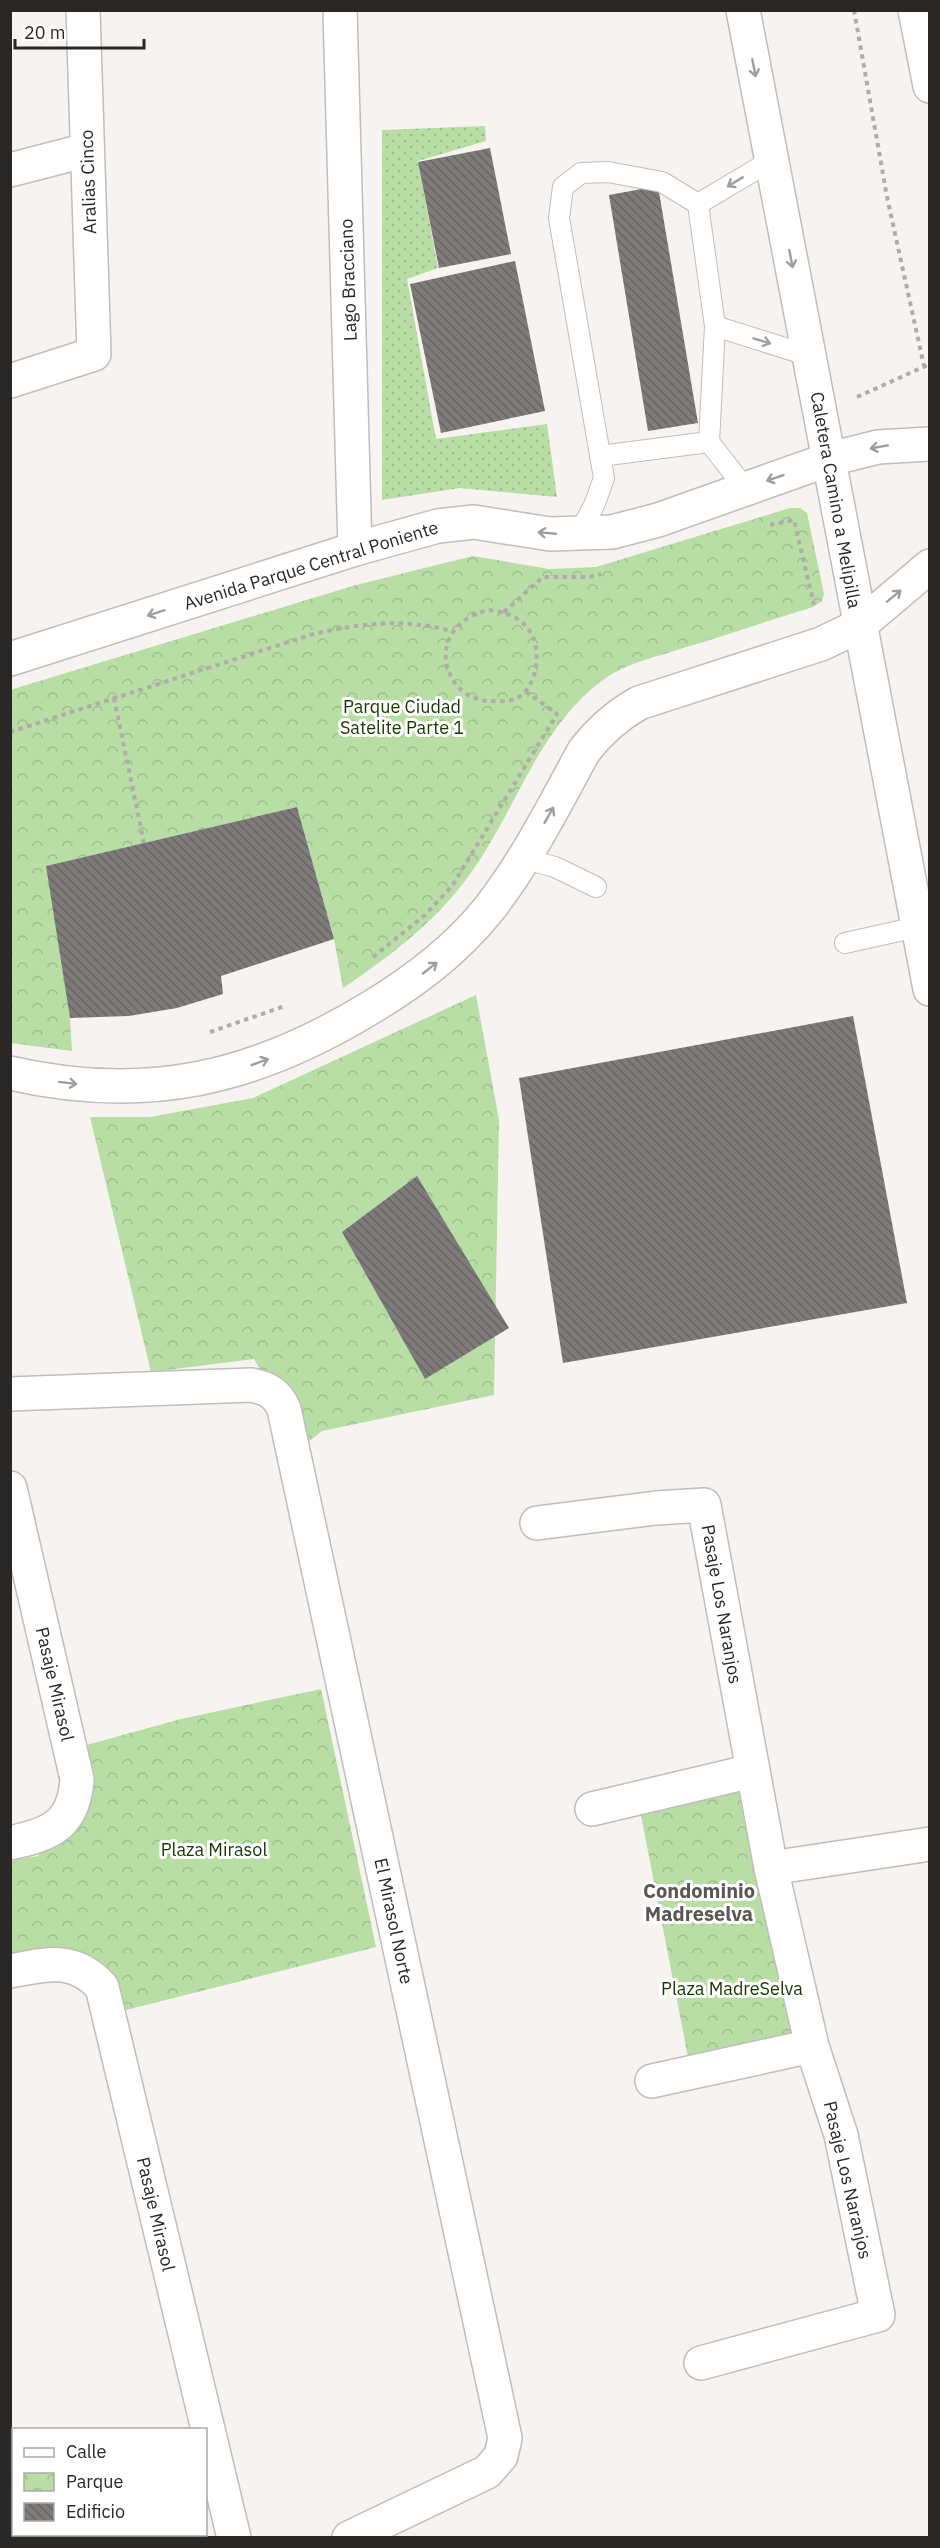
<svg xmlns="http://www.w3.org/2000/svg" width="940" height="2548" font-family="'IBM Plex Sans',sans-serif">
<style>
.grass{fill:url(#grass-dots)}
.park{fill:url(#park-crowns)}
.building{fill:url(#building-back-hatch)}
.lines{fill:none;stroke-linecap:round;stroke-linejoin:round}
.lane-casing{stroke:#c1bdbb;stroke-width:22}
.street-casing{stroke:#c1bdbb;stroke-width:36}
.secondary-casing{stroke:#c1bdbb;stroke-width:36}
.primary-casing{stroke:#c1bdbb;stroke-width:36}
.path{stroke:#afacaa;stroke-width:4;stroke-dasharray:4.5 4.5;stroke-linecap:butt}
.lane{stroke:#fff;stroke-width:20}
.street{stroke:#fff;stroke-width:33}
.secondary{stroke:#fff;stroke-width:33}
.primary{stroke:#fff;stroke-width:33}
.oneway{stroke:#9f9e9e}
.labels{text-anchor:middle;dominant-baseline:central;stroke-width:6;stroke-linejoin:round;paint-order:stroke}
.street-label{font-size:18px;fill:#292827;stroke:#fff}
.park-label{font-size:18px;fill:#173700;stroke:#fff}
.neighbourhood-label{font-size:20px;font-weight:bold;fill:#595654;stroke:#fff}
</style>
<defs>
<pattern id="grass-dots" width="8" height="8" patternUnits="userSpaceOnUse" patternTransform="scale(1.5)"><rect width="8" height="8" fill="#b8dda5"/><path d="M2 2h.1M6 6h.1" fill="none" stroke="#9ebe8e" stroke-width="1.8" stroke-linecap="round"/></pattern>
<pattern id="park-crowns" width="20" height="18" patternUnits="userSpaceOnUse" patternTransform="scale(1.5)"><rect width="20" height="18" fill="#b8dda5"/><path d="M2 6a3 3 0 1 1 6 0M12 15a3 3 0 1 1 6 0" fill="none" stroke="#9ebe8e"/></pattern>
<pattern id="building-back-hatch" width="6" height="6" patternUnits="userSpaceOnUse" patternTransform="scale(1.5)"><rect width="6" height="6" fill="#7f7b7a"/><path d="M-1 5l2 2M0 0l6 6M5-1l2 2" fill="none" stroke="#686564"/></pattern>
</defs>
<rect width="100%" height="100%" fill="#f7f3f1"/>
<path class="grass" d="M 485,126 L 486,141 L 418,161 L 438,268 L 407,279 L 436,439 L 547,424 L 557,497 L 460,488 L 382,500 L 382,130 Z"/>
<path class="park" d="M 790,508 L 800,508 L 807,513 L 824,594 L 822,601 L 813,607 C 770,620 727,635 683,648 C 657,657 626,663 603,680 C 540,726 517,807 473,870 C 439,919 392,955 343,988 L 334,939 L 297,807 L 47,866 L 70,1018 L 72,1051 L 11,1043 L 10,690 L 356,585 L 473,556 L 549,569 L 596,567 Z
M 476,995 L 499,1120 L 494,1395 L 322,1431 L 303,1446 L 254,1359 L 151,1372 L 90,1117 L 150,1117 L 253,1098 Z
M 321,1689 L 376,1947 L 122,2011 L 103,1974 L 11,1955 L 11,1861 L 38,1856 L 83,1810 L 83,1746 L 181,1719 Z
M 747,1779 L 800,2041 L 689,2062 L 639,1805 Z"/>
<path class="building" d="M 490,148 L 511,254 L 439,268 L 418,162 Z
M 658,186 L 698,423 L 648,431 L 609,195 Z
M 515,261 L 545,411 L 441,433 L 410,284 Z
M 297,807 L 334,939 L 221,976 L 223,994 L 177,1008 L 129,1016 L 70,1018 L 46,866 Z
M 853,1016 L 907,1303 L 563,1363 L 519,1078 Z
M 417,1176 L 509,1328 L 425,1379 L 342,1232 Z"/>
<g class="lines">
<g class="lane-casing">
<path id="lane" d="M 698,204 L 772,160
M 715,326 L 810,356
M 600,456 L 709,442
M 579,534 L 595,503 L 604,478 L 559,218 L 563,187 L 581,173 L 608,172 L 662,182 L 698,204 L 715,326 L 709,442 L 745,488
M 522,858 L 555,867 L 596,887
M 845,943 L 917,927"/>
</g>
<g class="street-casing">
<path id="street" d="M 340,10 L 355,549
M 10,170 L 87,150
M 10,381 L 94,354 L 83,10
M 10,1394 L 251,1385 C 267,1388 277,1393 284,1409 L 505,2438 L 501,2456 L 487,2472 L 349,2538
M 10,1488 L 77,1779 C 74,1825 51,1834 10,1843
M 537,1523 L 656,1508 L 704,1505 L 771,1868 L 812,2046 L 841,2135 L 878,2315 L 701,2363
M 592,1809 L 752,1771
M 771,1868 L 930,1844
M 10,1971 C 48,1964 74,1956 102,1987 L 234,2538
M 652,2081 L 812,2046"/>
</g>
<g class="secondary-casing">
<path id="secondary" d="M 743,10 L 930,989
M 10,659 L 355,549 L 438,526 L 474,522 L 550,534 L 612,532 L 658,520 L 830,459 L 878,447 L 930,444
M 10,1073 C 145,1104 254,1079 370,1008 C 415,981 455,951 488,910 C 526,862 555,804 584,751 C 600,730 616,716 639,703 L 821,644 L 859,626 L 930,566"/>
</g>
<g class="primary-casing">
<path id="primary" d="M 915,10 L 930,86"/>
</g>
<path class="path" d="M 854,10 L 887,197 L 924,366
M 857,397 L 930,364
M 770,525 L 794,520 L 814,605
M 489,610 C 505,612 519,616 529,630 C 543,648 538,689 515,699 C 507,702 496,701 487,701 C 474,700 460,692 453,680 C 433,648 456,616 489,610 Z
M 504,612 L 543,577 L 589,577 L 601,574
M 114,698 L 144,843
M 10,732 L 310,635 C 359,623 403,618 452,631
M 373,957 L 424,916 L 452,886 L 557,714 L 525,691
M 210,1032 L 285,1006"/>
<use href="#lane" class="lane"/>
<use href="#street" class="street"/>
<use href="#secondary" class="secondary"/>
<use href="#primary" class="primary"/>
</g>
<defs><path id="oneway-shaft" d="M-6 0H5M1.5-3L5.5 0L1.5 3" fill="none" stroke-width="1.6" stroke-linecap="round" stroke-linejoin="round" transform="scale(1.5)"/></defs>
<g class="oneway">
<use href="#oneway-shaft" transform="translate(754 68) rotate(79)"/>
<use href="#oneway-shaft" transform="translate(735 182) rotate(149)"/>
<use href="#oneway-shaft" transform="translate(791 259) rotate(79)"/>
<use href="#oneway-shaft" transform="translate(762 341) rotate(17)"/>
<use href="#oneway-shaft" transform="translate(879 447) rotate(170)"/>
<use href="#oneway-shaft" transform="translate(775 478) rotate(161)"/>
<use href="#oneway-shaft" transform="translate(547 533) rotate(-175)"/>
<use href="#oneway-shaft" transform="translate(894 596) rotate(-39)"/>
<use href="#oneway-shaft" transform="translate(156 613) rotate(162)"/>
<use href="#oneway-shaft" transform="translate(549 815) rotate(-60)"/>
<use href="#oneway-shaft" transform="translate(430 968) rotate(-38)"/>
<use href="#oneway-shaft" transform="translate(260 1062) rotate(-20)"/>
<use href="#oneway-shaft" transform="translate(68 1083) rotate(7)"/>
</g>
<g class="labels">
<g class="street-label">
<text transform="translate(88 182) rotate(-92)">Aralias Cinco</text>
<text transform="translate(348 280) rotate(-92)">Lago Bracciano</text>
<text transform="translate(836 500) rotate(80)">Caletera Camino a Melipilla</text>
<text transform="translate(311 565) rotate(-17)">Avenida Parque Central Poniente</text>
<text transform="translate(722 1604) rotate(80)">Pasaje Los Naranjos</text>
<text transform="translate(55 1684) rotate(77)">Pasaje Mirasol</text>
<text transform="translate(394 1921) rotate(78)">El Mirasol Norte</text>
<text transform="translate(848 2180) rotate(77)">Pasaje Los Naranjos</text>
<text transform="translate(156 2214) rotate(77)">Pasaje Mirasol</text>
</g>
<g class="park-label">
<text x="402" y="706">Parque Ciudad<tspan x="402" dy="21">Satelite Parte 1</tspan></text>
<text x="214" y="1849">Plaza Mirasol</text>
<text x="732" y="1988">Plaza MadreSelva</text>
</g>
<g class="neighbourhood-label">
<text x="699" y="1890">Condominio<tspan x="699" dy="23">Madreselva</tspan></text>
</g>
</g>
<rect width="940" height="2548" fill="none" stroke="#292827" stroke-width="24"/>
<rect x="12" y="2428" width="195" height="108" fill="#ffffff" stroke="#a9a9a9" stroke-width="1.5"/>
<rect x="24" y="2448" width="30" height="9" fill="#ffffff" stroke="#a9a9a9" stroke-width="1.5"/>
<text x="66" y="2458" font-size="18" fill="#292827">Calle</text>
<rect x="24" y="2473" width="30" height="18" fill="url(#park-crowns)" stroke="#a9a9a9" stroke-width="1.5"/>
<text x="66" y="2488" font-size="18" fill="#292827">Parque</text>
<rect x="24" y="2503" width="30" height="18" fill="url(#building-back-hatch)" stroke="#a9a9a9" stroke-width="1.5"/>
<text x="66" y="2518" font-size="18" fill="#292827">Edificio</text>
<path d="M15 39v9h129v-9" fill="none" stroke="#292827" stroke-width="3"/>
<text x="24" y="39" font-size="18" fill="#292827" stroke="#ffffff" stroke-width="4.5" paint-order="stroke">20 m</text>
</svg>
